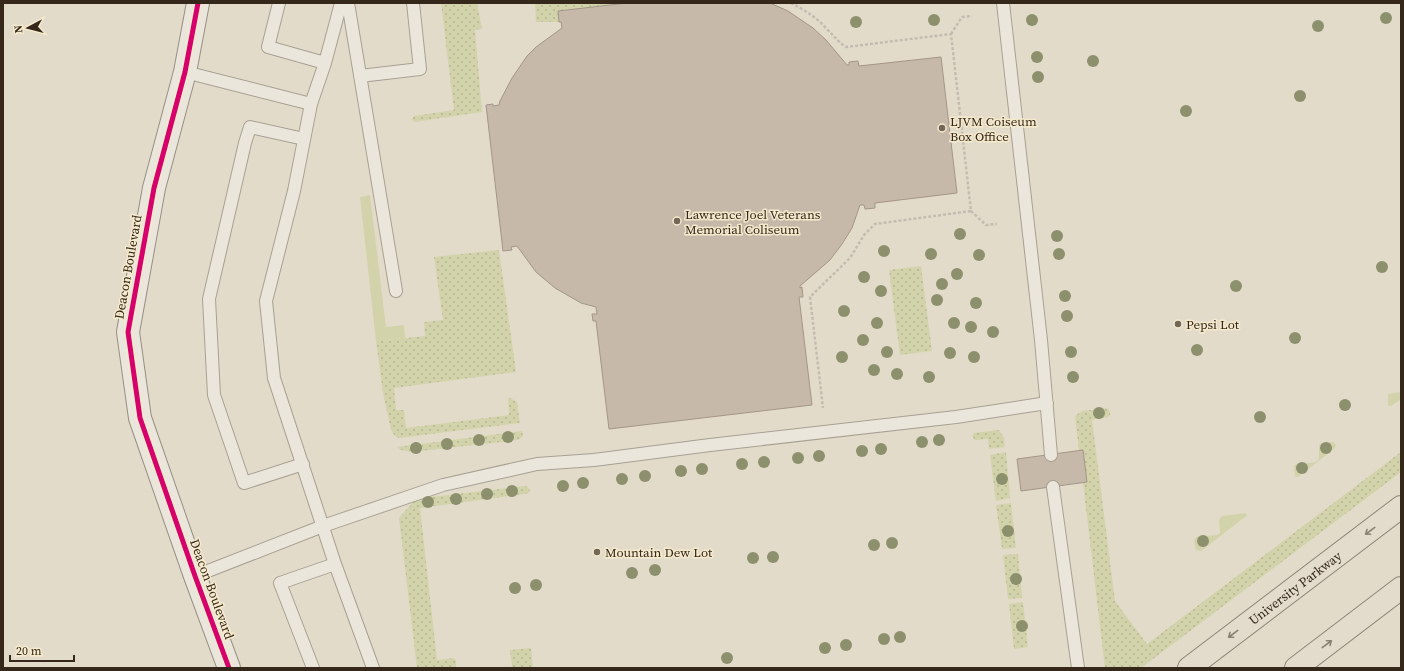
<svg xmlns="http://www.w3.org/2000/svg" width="1404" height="671" font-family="'Source Serif 4',serif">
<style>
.grass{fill:url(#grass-dots)}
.garden{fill:#d2d3ab}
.building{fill:#c7b9aa;stroke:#a39689}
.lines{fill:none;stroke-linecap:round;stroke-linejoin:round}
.lane-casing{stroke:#a7a093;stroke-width:14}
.secondary-casing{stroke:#978f83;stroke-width:24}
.primary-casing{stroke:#8d8579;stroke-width:24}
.path{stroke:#c3bcb2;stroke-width:2.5;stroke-dasharray:3 2;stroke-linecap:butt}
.lane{stroke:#ebe6db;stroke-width:12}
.secondary{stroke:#ebe6db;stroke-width:22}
.primary{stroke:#e3dccc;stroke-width:22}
.cycleway-casing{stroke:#f6eacd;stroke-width:8}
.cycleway{stroke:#d6006c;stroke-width:5}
.tree{fill:#8d906d}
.oneway{stroke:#8c8274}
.poi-dot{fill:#726758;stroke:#f6eacd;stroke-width:1.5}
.labels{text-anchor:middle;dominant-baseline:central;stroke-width:3;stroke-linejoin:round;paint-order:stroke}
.poi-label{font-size:13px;fill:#35281b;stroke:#f6eacd;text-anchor:start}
.street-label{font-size:13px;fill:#35281b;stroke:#f6eacd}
</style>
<defs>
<pattern id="grass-dots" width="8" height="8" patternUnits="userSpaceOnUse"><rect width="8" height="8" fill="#d2d3ab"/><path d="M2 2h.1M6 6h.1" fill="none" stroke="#b5b593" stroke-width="1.8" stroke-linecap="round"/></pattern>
</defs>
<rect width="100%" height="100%" fill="#e3dbc9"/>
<path class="grass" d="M 441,3 L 477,3 L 482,29 L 475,30 L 482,112 L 414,122 L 412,119 L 414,116 L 454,110 Z
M 535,3 L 610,3 L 610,5 L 559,15 L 559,22 L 536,22 Z
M 499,250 L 516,372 L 394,388 L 396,410 L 404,410 L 406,428 L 509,415 L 508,399 L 510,398 L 517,402 L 520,423 L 399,438 L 395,436 L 391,430 L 383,393 L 376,341 L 425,336 L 424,322 L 443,320 L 434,257 Z
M 921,266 L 932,351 L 900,355 L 889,270 Z
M 1107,408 L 1110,412 L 1110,415 L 1108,417 L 1092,420 L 1115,601 L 1147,644 L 1401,452 L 1401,472 L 1141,668 L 1105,668 L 1075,416 L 1082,411 Z
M 999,430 L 1004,438 L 1005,447 L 989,449 L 988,439 L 975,440 L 972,436 L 974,433 Z
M 522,431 L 523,436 L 518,440 L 411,452 L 401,450 L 397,447 Z
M 1006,452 L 1010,498 L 996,501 L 990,455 Z
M 525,486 L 528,487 L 530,490 L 529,493 L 524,494 L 420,508 L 437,660 L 453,658 L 456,660 L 456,668 L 417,668 L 399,518 L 414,501 L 422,498 Z
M 1011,503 L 1016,548 L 1002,549 L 996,505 Z
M 1018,554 L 1022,598 L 1008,599 L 1003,555 Z
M 1023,602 L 1028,647 L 1014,649 L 1009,604 Z
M 531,648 L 533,668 L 509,668 L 512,667 L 510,650 Z"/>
<path class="garden" d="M 370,195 L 386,327 L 404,325 L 405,338 L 376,341 L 360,197 Z
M 1401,392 L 1401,399 L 1391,406 L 1388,406 L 1388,394 Z
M 1333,442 L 1336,445 L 1334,449 L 1298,477 L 1295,477 L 1294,465 L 1316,462 L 1319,459 L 1319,445 L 1321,443 Z
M 1246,513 L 1247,516 L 1245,517 L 1201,551 L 1196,550 L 1194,541 L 1196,537 L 1217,535 L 1220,533 L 1219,520 L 1222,516 Z"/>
<path class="building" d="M 627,3 L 770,3 L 788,11 L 813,28 L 826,40 L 847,65 L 849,65 L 849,62 L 858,61 L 859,66 L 941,57 L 957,193 L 875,203 L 875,208 L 865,209 L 864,205 L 860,205 L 852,228 L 842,244 L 830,260 L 800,286 L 800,288 L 802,287 L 803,297 L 799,297 L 812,405 L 609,429 L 596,321 L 593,321 L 592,314 L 597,314 L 596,307 L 581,303 L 555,288 L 536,272 L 517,246 L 511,247 L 512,250 L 503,251 L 486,105 L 493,104 L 493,106 L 499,105 L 500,101 L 512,78 L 527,56 L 536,47 L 562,28 L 561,22 L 559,22 L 558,11 Z
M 1083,450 L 1087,482 L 1021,491 L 1017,459 Z"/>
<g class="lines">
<g class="lane-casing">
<path id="lane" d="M 279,3 L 268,47 L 325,63
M 341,3 L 325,63 L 311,104 L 294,191 L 266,301 L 274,378 L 335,564 L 373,668
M 348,3 L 396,291
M 1003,3 L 1041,340 L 1051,455
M 185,72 L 311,104
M 360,76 L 420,69 L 413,3
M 303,464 L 244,483 L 214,395 L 209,299 L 245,143 L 250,127 L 304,139
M 1053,487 L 1078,668
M 195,576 L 323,526 L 443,485 L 537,464 L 594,460 L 710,445 L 956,417 L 1047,403
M 313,668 L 280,583 L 335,564"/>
</g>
<g class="secondary-casing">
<path id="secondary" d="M 198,3 L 185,72 L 154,188 L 128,332 L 140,418 L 195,576 L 229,668"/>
</g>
<g class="primary-casing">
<g id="primary">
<path id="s1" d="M 1189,668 L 1401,507"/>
<path d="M 1296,668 L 1401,588"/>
</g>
</g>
<path class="path" d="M 791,3 C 803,9 816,17 825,27 C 832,34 837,41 846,47 L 951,34 L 971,211 L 875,224 L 864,235 L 850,258 L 810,297 L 823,408
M 951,34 L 962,17 L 972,16
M 971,211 L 986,225 L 997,224"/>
<use href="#lane" class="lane"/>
<use href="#secondary" class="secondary"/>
<use href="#primary" class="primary"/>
<g class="cycleway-casing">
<path id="cycleway" d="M 198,3 L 185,72 L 154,188 L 128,332 L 140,418 L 195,576 L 229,668"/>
</g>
<use href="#cycleway" class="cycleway"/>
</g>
<g class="tree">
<circle cx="1386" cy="18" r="6"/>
<circle cx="934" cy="20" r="6"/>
<circle cx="1032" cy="20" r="6"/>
<circle cx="856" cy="22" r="6"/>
<circle cx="1318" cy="26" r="6"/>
<circle cx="1037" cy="57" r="6"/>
<circle cx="1093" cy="61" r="6"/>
<circle cx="1038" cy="77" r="6"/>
<circle cx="1300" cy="96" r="6"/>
<circle cx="1186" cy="111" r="6"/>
<circle cx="960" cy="234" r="6"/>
<circle cx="1057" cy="236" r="6"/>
<circle cx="884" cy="251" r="6"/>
<circle cx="931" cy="254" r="6"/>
<circle cx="1059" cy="254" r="6"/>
<circle cx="979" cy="255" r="6"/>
<circle cx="1382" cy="267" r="6"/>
<circle cx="957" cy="274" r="6"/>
<circle cx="864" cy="277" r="6"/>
<circle cx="942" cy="284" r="6"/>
<circle cx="1236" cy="286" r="6"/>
<circle cx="881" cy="291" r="6"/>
<circle cx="1065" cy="296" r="6"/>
<circle cx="937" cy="300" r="6"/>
<circle cx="976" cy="303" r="6"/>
<circle cx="844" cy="311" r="6"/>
<circle cx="1067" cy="316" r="6"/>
<circle cx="877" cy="323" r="6"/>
<circle cx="954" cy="323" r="6"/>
<circle cx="971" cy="327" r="6"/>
<circle cx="993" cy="332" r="6"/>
<circle cx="1295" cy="338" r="6"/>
<circle cx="863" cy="340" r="6"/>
<circle cx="1197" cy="350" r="6"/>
<circle cx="887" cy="352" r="6"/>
<circle cx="1071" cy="352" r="6"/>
<circle cx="950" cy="353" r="6"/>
<circle cx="842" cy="357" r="6"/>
<circle cx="974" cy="357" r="6"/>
<circle cx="874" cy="370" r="6"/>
<circle cx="897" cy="374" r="6"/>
<circle cx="929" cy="377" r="6"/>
<circle cx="1073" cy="377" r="6"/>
<circle cx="1345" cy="405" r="6"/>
<circle cx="1099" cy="413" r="6"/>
<circle cx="1260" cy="417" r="6"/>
<circle cx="508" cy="437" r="6"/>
<circle cx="479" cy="440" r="6"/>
<circle cx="939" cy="440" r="6"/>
<circle cx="922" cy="442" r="6"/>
<circle cx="447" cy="444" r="6"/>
<circle cx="416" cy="448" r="6"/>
<circle cx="1326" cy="448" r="6"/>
<circle cx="881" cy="449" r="6"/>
<circle cx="862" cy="451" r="6"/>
<circle cx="819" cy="456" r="6"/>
<circle cx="798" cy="458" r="6"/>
<circle cx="764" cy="462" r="6"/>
<circle cx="742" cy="464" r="6"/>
<circle cx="1302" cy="468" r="6"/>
<circle cx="702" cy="469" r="6"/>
<circle cx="681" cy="471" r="6"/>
<circle cx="645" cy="476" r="6"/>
<circle cx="622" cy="479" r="6"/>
<circle cx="1002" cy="479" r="6"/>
<circle cx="583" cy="483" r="6"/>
<circle cx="563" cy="486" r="6"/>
<circle cx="512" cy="491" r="6"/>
<circle cx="487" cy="494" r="6"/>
<circle cx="456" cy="499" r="6"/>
<circle cx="428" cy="502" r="6"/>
<circle cx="1008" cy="531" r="6"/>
<circle cx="1203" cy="541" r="6"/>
<circle cx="892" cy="543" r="6"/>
<circle cx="874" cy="545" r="6"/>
<circle cx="773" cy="557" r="6"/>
<circle cx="753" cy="558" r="6"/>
<circle cx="655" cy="570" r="6"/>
<circle cx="632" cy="573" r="6"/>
<circle cx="1016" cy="579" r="6"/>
<circle cx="536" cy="585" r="6"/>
<circle cx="515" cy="588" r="6"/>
<circle cx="1022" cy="626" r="6"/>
<circle cx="900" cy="637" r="6"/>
<circle cx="884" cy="639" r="6"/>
<circle cx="846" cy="645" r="6"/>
<circle cx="825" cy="648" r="6"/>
<circle cx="727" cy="658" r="6"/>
</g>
<defs><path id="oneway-shaft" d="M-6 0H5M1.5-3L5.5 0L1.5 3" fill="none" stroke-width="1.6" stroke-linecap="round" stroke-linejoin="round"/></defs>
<g class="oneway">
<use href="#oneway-shaft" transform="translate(1370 531) rotate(143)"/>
<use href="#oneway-shaft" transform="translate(1233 634) rotate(143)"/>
<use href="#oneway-shaft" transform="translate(1327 644) rotate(-37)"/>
</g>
<g class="poi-dot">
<circle cx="942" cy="128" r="4"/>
<circle cx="677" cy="221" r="4"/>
<circle cx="1178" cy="324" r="4"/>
<circle cx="597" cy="552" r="4"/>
</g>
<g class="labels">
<g class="poi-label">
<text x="950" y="121">LJVM Coiseum<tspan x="950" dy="15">Box Office</tspan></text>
<text x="685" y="214">Lawrence Joel Veterans<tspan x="685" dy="15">Memorial Coliseum</tspan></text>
<text x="1186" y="324">Pepsi Lot</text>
<text x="605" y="552">Mountain Dew Lot</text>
</g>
<g class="street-label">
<text transform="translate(128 267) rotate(-80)">Deacon Boulevard</text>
<text stroke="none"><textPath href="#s1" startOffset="133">University Parkway</textPath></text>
<text transform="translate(212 589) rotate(70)">Deacon Boulevard</text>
</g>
</g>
<rect width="1404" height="671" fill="none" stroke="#35281b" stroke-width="8"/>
<g transform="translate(28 28) rotate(263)" stroke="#f6eacd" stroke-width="3" paint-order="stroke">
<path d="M0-3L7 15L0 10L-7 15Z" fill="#35281b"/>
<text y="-6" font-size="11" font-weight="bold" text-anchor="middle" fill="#35281b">N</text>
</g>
<path d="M10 655v6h64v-6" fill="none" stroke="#35281b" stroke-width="2"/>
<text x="16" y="655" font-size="12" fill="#35281b" stroke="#f6eacd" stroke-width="3" paint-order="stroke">20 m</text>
</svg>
